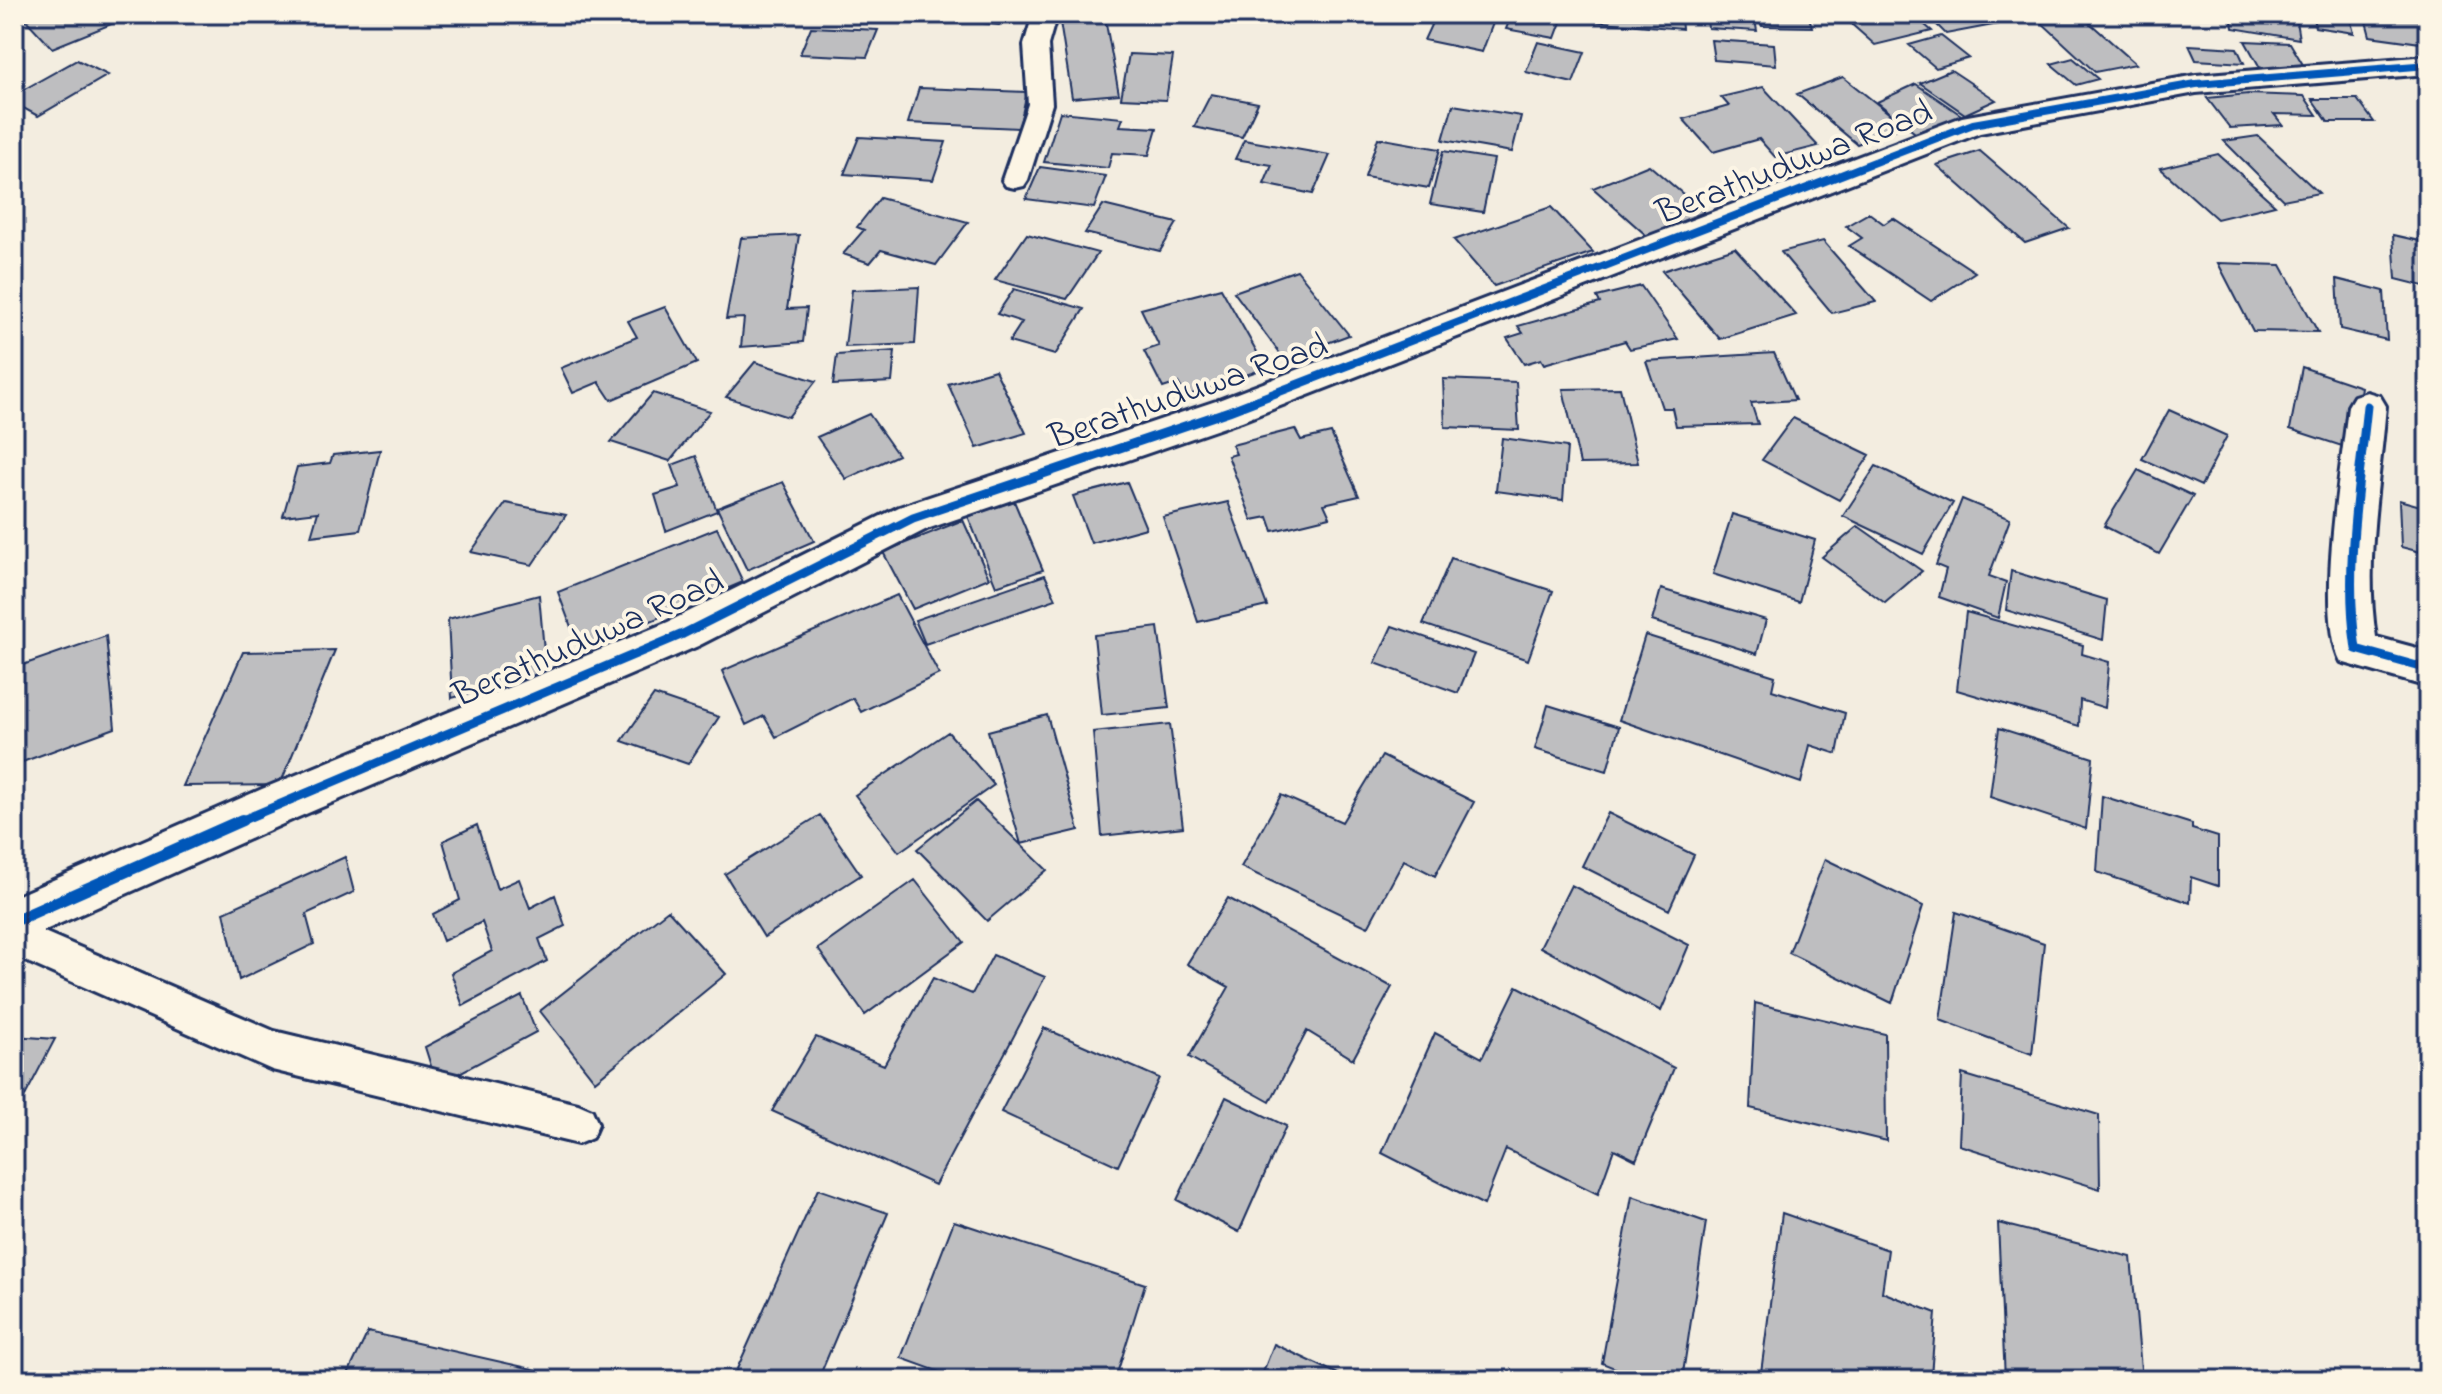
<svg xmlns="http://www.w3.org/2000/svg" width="2442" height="1394" font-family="'Indie Flower',sans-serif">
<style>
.building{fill:#bebec0;stroke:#1b2f5e;stroke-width:2}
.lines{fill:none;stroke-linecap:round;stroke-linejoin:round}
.lane-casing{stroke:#1b2f5e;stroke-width:6}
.street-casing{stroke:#1b2f5e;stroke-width:6}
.secondary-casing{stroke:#1b2f5e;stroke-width:6}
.lane{fill:#fcf5e5;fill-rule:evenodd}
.street{fill:#fcf5e5;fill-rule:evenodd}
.secondary{fill:#fcf5e5;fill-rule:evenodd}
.cycleway-far2-casing{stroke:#fcf5e5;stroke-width:12}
.cycleway-far1-casing{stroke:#fcf5e5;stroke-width:14}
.cycleway-casing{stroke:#fcf5e5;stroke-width:17}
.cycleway-far2{stroke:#0057b8;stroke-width:8}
.cycleway-far1{stroke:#0057b8;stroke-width:9}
.cycleway{stroke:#0057b8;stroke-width:12}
.labels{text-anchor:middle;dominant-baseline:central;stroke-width:8;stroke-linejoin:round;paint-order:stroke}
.street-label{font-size:36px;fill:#1b2f5e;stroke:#fcf5e5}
</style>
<rect width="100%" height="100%" fill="#f3ede0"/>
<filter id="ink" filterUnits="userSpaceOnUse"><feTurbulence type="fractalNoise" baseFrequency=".0125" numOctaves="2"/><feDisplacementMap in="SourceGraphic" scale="16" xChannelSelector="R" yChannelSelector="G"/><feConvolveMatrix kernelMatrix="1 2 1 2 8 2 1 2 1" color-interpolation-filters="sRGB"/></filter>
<g filter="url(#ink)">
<path class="building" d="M 41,14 L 104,14 L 114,23 L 52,48 L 26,20 Z
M 942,14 L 1004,14 L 999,25 L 940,18 Z
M 1436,14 L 1493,23 L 1482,52 L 1424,40 Z
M 1512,14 L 1564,14 L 1555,38 L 1506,29 Z
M 1591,14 L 1754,14 L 1757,31 L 1708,28 L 1707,21 L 1681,19 L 1682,29 L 1591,21 Z
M 1760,14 L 1808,14 L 1812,27 L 1762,26 Z
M 1881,14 L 1912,14 L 1932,31 L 1875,45 L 1849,22 Z
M 1926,14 L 1988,14 L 1998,24 L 1946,34 Z
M 2231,14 L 2296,21 L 2299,39 L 2233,28 Z
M 2312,14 L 2349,14 L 2354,33 L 2315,27 Z
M 2364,14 L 2428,14 L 2428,44 L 2370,36 Z
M 2081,15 L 2136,64 L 2095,72 L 2041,22 Z
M 1105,18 L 1119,94 L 1072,98 L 1060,22 Z
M 811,27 L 878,30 L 867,57 L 800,54 Z
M 1941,36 L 1969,58 L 1936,68 L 1909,45 Z
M 1711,40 L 1774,44 L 1776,65 L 1714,60 Z
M 2245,41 L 2290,43 L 2308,73 L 2262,71 Z
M 1538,42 L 1585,52 L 1573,83 L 1526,72 Z
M 2189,45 L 2237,48 L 2244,63 L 2196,60 Z
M 1129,54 L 1173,56 L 1166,100 L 1121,98 Z
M 2073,58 L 2098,79 L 2076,85 L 2051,64 Z
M 77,60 L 108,75 L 38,116 L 14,103 L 14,95 Z
M 1951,70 L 1996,100 L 1965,114 L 1920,83 Z
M 1843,77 L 1905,126 L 1857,144 L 1797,94 Z
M 1916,84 L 1964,117 L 1920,137 L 1877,102 Z
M 1763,87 L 1818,146 L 1775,157 L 1759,139 L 1713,152 L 1683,119 L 1729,106 L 1721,97 Z
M 919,88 L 1027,92 L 1019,128 L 908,123 Z
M 1211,94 L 1258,103 L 1242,137 L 1194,127 Z
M 2248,94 L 2304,96 L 2317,115 L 2274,114 L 2283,125 L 2230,128 L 2207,98 Z
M 2312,99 L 2357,99 L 2374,122 L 2328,122 Z
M 1453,105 L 1521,116 L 1512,152 L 1443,140 Z
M 1060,112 L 1123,118 L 1120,126 L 1157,128 L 1149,155 L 1112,153 L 1108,168 L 1044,162 Z
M 2258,136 L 2319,193 L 2283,200 L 2224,141 Z
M 859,137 L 946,142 L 933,180 L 844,174 Z
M 1378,138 L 1440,149 L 1429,188 L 1365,177 Z
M 1244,140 L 1330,155 L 1313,194 L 1264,184 L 1272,165 L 1235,159 Z
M 1443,151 L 1494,159 L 1483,212 L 1430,204 Z
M 1980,151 L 2069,228 L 2025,243 L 1937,165 Z
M 2218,154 L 2275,205 L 2217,219 L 2160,168 Z
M 1649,165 L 1704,212 L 1647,236 L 1593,188 Z
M 1040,167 L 1106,176 L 1094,208 L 1026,199 Z
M 880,198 L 968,222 L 936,265 L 881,250 L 870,263 L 843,254 L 864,230 L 857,227 Z
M 1103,205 L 1177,223 L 1160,251 L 1085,233 Z
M 1551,207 L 1593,252 L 1494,286 L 1454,240 Z
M 1869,213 L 1884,224 L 1893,218 L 1975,272 L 1931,301 L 1849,246 L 1862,238 L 1846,226 Z
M 1027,234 L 1098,253 L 1067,299 L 995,280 Z
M 799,235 L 787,309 L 807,308 L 803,342 L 741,347 L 744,318 L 726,319 L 741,238 Z
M 2393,235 L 2424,242 L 2424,236 L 2428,237 L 2428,287 L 2396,279 Z
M 1823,241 L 1876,302 L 1832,313 L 1781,252 Z
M 1735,248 L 1796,315 L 1720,339 L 1662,271 Z
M 2218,263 L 2281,265 L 2318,332 L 2253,331 Z
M 1297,270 L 1349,335 L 1284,359 L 1234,292 Z
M 2337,279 L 2384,291 L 2387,340 L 2340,329 Z
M 1641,286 L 1678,339 L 1630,349 L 1625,341 L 1544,364 L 1541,359 L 1524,364 L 1507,338 L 1523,333 L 1518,326 L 1600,303 L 1597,297 Z
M 919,287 L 915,344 L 845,347 L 852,290 Z
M 1221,288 L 1266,368 L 1186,396 L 1178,383 L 1163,388 L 1144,351 L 1159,346 L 1141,309 Z
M 1014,289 L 1084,309 L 1055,355 L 1009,342 L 1022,322 L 997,314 Z
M 665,307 L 697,363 L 611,400 L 599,382 L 573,393 L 561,368 L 637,337 L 628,321 Z
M 895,351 L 892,382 L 833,385 L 837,355 Z
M 1774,353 L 1795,400 L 1751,403 L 1758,424 L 1676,426 L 1672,408 L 1662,408 L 1646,361 Z
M 755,362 L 816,381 L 788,417 L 726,397 Z
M 2421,363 L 2428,365 L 2428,408 L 2426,408 Z
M 2302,367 L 2361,387 L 2351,449 L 2290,429 Z
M 995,370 L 1026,433 L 977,448 L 948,384 Z
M 1443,379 L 1516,382 L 1519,430 L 1445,427 Z
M 1620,388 L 1638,463 L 1580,464 L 1563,389 Z
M 653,393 L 710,411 L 670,461 L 611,442 Z
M 2169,410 L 2227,436 L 2201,486 L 2142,459 Z
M 869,414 L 898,455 L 846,479 L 817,437 Z
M 1793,418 L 1870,455 L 1839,500 L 1762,460 Z
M 1295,429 L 1301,440 L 1331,433 L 1359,496 L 1324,504 L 1330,517 L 1273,531 L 1268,517 L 1252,520 L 1228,456 L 1236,454 L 1232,445 Z
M 1502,438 L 1567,447 L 1563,500 L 1496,491 Z
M 380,450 L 360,530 L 311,536 L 318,512 L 283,516 L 297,467 L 330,463 L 333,455 Z
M 696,456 L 717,511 L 666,531 L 655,495 L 680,487 L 672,465 Z
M 1876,466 L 1953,503 L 1923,554 L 1843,516 Z
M 2138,470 L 2193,496 L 2159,554 L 2104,526 Z
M 783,482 L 814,541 L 747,570 L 717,508 Z
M 1127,482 L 1146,528 L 1091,543 L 1073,496 Z
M 1962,499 L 2010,519 L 1989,576 L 2006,582 L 1998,618 L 1939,597 L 1946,569 L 1936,565 Z
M 2399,500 L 2428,508 L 2428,554 L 2401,547 Z
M 1014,501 L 1043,570 L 996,586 L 968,516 Z
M 1228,502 L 1267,606 L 1198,622 L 1163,517 Z
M 506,503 L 566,515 L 532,565 L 471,552 Z
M 1732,514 L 1815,540 L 1799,602 L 1713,574 Z
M 963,520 L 989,578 L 913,609 L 883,552 Z
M 1858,526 L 1922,571 L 1885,603 L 1822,557 Z
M 717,528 L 743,582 L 580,651 L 558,592 Z
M 1451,558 L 1553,591 L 1528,660 L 1423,624 Z
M 2011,571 L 2107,600 L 2103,640 L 2006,610 Z
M 1045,575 L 1056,599 L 925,644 L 915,620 Z
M 1661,589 L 1766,620 L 1757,654 L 1652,621 Z
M 539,595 L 546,673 L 452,698 L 448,619 Z
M 897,595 L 939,674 L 861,712 L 853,698 L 776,737 L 764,716 L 746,725 L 722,671 Z
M 1966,612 L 2083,645 L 2082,654 L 2109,662 L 2105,708 L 2080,700 L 2079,726 L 1957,690 Z
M 1392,626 L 1474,654 L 1458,693 L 1375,663 Z
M 1158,627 L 1169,708 L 1102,715 L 1094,635 Z
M 1645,635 L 1775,676 L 1772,690 L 1845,713 L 1837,754 L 1810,745 L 1801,783 L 1619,720 Z
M 106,636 L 115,728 L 14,765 L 14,668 Z
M 335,650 L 280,785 L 183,786 L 243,652 Z
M 654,695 L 719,717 L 688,764 L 622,741 Z
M 1548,705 L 1619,727 L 1607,771 L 1535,749 Z
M 1047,715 L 1079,830 L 1021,844 L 988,731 Z
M 1170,724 L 1183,827 L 1102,836 L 1093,732 Z
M 1999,728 L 2093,758 L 2086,829 L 1990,797 Z
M 948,732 L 994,785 L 899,852 L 855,795 Z
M 1382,756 L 1474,802 L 1435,876 L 1404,860 L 1368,927 L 1241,867 L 1281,795 L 1342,822 Z
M 2102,796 L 2192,824 L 2192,829 L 2218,837 L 2218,886 L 2191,877 L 2190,903 L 2097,872 Z
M 976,801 L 1047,870 L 987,921 L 917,849 Z
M 1608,813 L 1694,855 L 1669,910 L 1582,866 Z
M 820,815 L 861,875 L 764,937 L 725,874 Z
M 477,825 L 497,889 L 519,879 L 530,908 L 555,895 L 565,926 L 539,939 L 547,961 L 463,1006 L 451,973 L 492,951 L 482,922 L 443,941 L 433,914 L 460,900 L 443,841 Z
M 345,857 L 354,892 L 306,914 L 314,944 L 239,980 L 224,912 Z
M 1825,859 L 1923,906 L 1892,1003 L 1789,953 Z
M 915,880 L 964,942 L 865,1015 L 818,949 Z
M 1571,885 L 1689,945 L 1661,1011 L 1540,947 Z
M 1228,898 L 1392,987 L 1353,1059 L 1307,1031 L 1270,1102 L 1189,1057 L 1229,987 L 1187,964 Z
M 668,910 L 726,974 L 595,1081 L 540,1011 Z
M 1956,912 L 2044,943 L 2032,1054 L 1940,1020 Z
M 993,955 L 1045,977 L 935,1185 L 772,1111 L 816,1037 L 884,1065 L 933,978 L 972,994 Z
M 1517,986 L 1674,1068 L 1636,1160 L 1614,1149 L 1598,1194 L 1506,1149 L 1484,1205 L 1382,1153 L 1435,1033 L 1482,1058 Z
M 522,996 L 536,1032 L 437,1085 L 425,1047 Z
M 1755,1003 L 1885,1034 L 1886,1141 L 1750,1108 Z
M 1044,1028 L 1159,1078 L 1118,1166 L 1001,1112 Z
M 14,1036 L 55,1039 L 14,1117 Z
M 1962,1074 L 2099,1115 L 2100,1189 L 1959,1145 Z
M 1226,1097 L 1286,1126 L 1239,1232 L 1177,1200 Z
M 818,1189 L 888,1213 L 818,1380 L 732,1380 Z
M 1632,1196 L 1706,1222 L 1682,1380 L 1644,1380 L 1602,1363 Z
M 1782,1213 L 1888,1250 L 1882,1292 L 1936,1313 L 1931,1376 L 1939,1380 L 1760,1380 Z
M 954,1221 L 1145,1284 L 1115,1380 L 962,1380 L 901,1358 Z
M 1998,1223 L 2131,1257 L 2142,1380 L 2005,1380 Z
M 368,1332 L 537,1370 L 533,1380 L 345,1380 Z
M 1274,1344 L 1351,1380 L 1260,1380 Z"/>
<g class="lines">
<g class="lane-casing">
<path id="lane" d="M 1033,14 L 1057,14 L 1048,45 L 1052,104 L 1028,180 L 1024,186 L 1015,188 L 1006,186 L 1002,180 L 1028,104 L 1024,45 Z
M 14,919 L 274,1031 L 578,1104 L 592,1110 L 598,1124 L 592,1138 L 578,1144 L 272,1070 L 14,956 Z"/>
</g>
<g class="street-casing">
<path id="street" d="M 2367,392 L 2380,396 L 2386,406 C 2380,481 2364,562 2376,637 L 2428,651 L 2428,687 L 2341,662 C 2315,611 2342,466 2348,406 L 2354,396 Z"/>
</g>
<g class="secondary-casing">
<path id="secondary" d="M 2428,56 L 2428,74 L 2196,93 L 1980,133 L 1242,421 L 927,529 L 698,646 L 294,819 L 14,944 L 14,897 L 262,789 L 668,622 L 899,507 L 1216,401 L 1962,117 L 2196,75 Z"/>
</g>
<use href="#lane" class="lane"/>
<use href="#street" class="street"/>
<use href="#secondary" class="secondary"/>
<g class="cycleway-far2-casing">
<path id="cycleway-far2" d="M 1348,365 L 1973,124 L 2196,84 L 2428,65"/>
</g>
<g class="cycleway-far1-casing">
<path id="cycleway-far1" d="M 2367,406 C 2359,486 2344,569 2356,649 L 2428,669
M 238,822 L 683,634 L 913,518 L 1229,411 L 1353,363"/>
</g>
<g class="cycleway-casing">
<path id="cycleway" d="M 14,921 L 242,820"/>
</g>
<use href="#cycleway-far2" class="cycleway-far2"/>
<use href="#cycleway-far1" class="cycleway-far1"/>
<use href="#cycleway" class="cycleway"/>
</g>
</g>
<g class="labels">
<g class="street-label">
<text transform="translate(1795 164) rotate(-21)">Berathuduwa Road</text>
<text transform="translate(1189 393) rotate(-19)">Berathuduwa Road</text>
<text transform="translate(589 640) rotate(-24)">Berathuduwa Road</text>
</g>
</g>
<rect width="2442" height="1394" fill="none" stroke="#fcf5e5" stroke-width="48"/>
<rect x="24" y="24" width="2394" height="1346" fill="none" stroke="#1b2f5e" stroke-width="3" filter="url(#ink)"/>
</svg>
